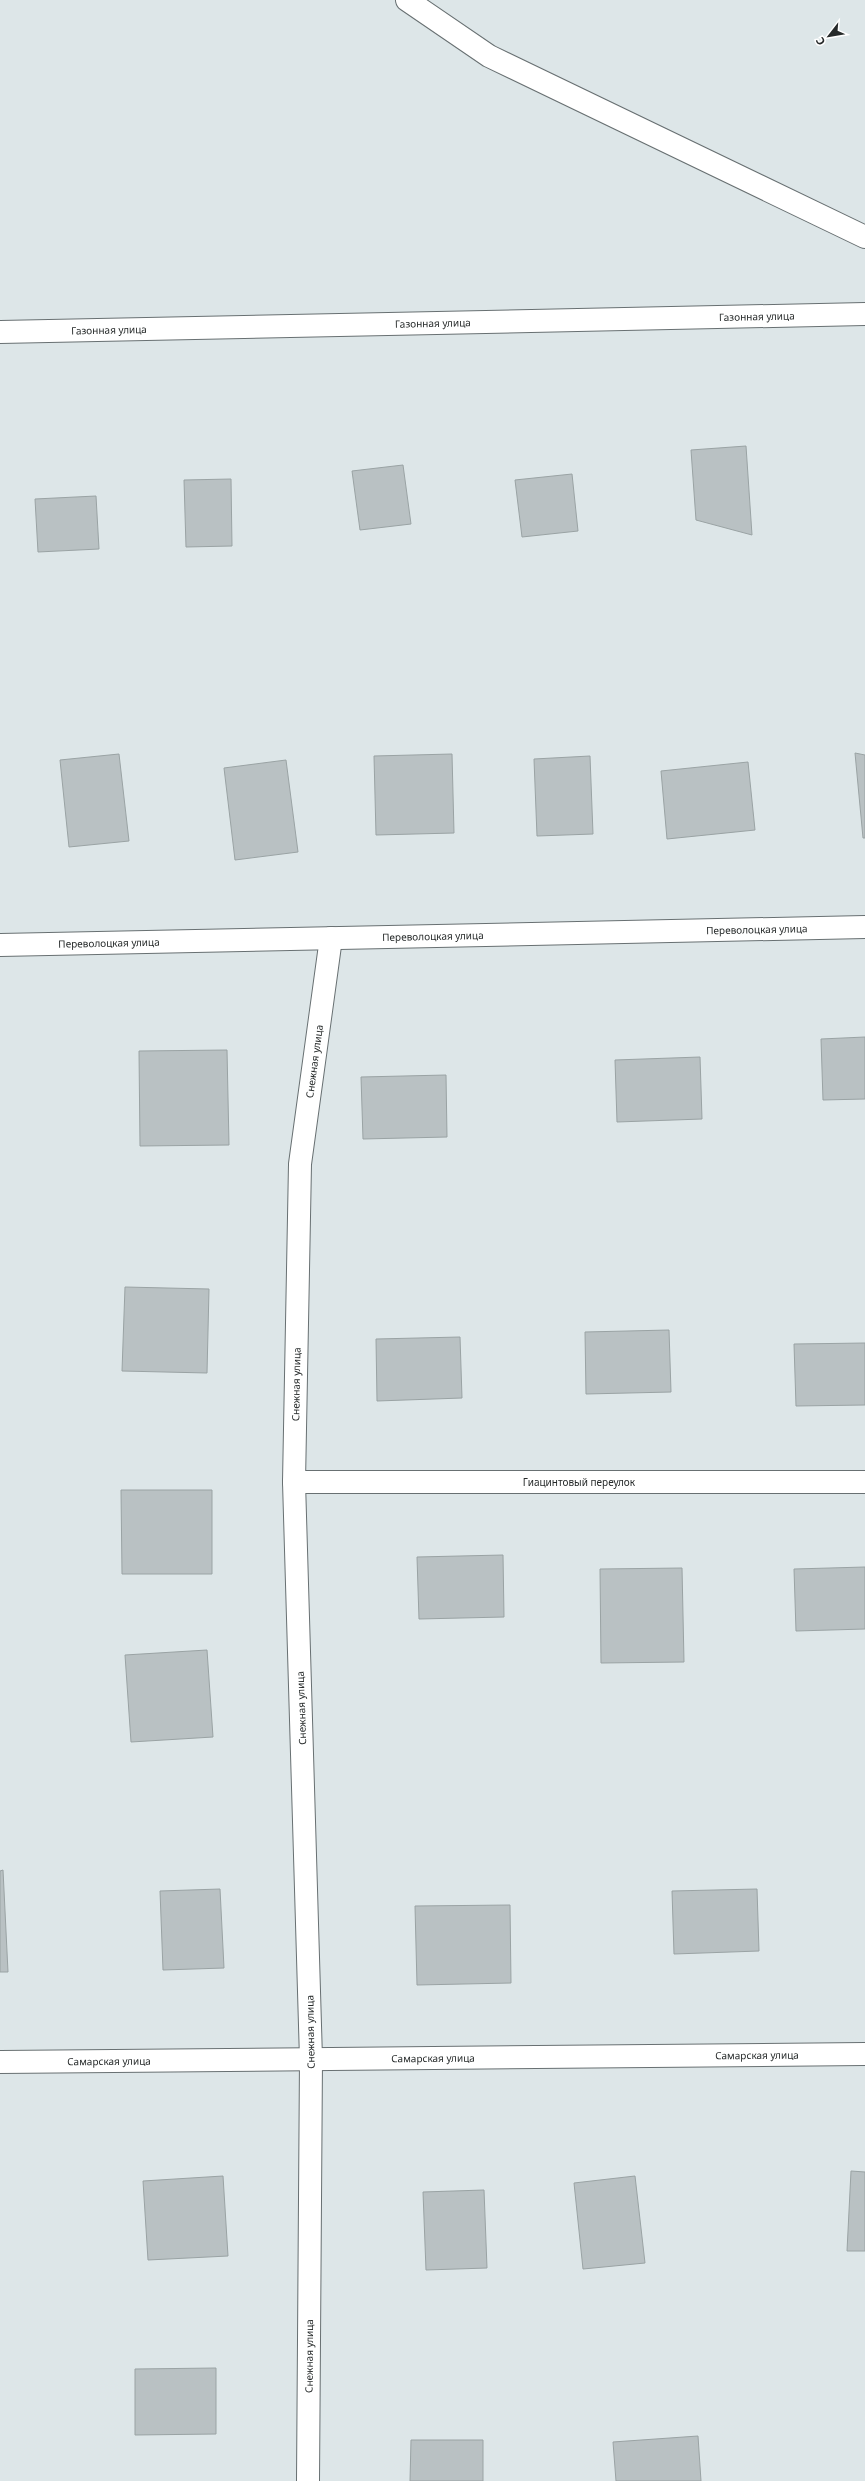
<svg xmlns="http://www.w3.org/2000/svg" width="865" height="2481" font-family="'Noto Sans',sans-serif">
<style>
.building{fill:#b9c1c3;stroke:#9aa3a4}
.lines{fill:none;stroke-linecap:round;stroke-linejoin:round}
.street-casing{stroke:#687072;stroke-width:24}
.street{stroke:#fff;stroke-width:22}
.labels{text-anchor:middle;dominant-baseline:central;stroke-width:4;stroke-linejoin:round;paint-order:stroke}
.street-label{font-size:10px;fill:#262a2a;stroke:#fff}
</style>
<rect width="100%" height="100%" fill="#dde6e8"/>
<path class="building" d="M 746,446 L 752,535 L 696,520 L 691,450 Z
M 403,465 L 411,524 L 360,530 L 352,471 Z
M 572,474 L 578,531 L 522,537 L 515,480 Z
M 231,479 L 232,546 L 186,547 L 184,480 Z
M 96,496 L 99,549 L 38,552 L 35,499 Z
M 855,753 L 865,755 L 865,838 L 863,838 Z
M 119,754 L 129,841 L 69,847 L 60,760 Z
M 452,754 L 454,833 L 376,835 L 374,756 Z
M 590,756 L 593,834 L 537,836 L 534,759 Z
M 286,760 L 298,852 L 235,860 L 224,768 Z
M 748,762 L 755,830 L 667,839 L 661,771 Z
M 865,1037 L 865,1099 L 823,1100 L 821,1039 Z
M 227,1050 L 229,1145 L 140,1146 L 139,1051 Z
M 700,1057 L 702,1119 L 617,1122 L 615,1060 Z
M 446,1075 L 447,1137 L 363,1139 L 361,1077 Z
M 125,1287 L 209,1289 L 207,1373 L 122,1371 Z
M 669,1330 L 671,1392 L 586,1394 L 585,1332 Z
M 460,1337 L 462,1398 L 377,1401 L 376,1339 Z
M 865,1343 L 865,1405 L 796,1406 L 794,1344 Z
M 121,1490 L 212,1490 L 212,1574 L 122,1574 Z
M 503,1555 L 504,1617 L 419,1619 L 417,1557 Z
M 865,1567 L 865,1629 L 796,1631 L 794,1569 Z
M 682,1568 L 684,1662 L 601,1663 L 600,1569 Z
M 207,1650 L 213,1737 L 131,1742 L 125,1655 Z
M 3,1870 L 8,1972 L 0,1972 L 0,1871 Z
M 220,1889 L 224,1968 L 163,1970 L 160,1891 Z
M 757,1889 L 759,1951 L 674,1954 L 672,1891 Z
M 510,1905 L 511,1983 L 417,1985 L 415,1906 Z
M 851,2171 L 865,2172 L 865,2251 L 847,2251 Z
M 223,2176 L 228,2256 L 148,2260 L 143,2181 Z
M 635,2176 L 645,2263 L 583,2269 L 574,2183 Z
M 484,2190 L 487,2268 L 426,2270 L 423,2192 Z
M 216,2368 L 216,2434 L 135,2435 L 135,2369 Z
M 698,2436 L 701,2481 L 616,2481 L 613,2442 Z
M 411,2440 L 483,2440 L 483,2481 L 410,2481 Z"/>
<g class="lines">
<g class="street-casing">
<g id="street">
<path d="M 407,0 L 489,56 L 865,237"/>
<path id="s1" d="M 0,332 L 865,314"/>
<path id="s2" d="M 0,945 L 865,927"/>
<path id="s3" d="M 294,1482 L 865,1482"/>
<path id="s4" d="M 0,2062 L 865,2054"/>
<path id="s5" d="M 308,2481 L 311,2059 L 294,1482 L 300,1164 L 331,938"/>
</g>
</g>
<use href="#street" class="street"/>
</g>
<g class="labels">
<g class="street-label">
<text stroke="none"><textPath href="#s1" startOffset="757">Газонная улица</textPath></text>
<text stroke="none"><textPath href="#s1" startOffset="433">Газонная улица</textPath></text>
<text stroke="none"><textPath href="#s1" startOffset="109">Газонная улица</textPath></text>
<text stroke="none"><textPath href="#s2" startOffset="757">Переволоцкая улица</textPath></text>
<text stroke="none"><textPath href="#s2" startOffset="433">Переволоцкая улица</textPath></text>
<text stroke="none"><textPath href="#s2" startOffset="109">Переволоцкая улица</textPath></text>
<text stroke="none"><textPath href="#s5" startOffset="1421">Снежная улица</textPath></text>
<text stroke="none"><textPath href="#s5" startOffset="1097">Снежная улица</textPath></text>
<text stroke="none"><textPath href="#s3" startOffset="285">Гиацинтовый переулок</textPath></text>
<text transform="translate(301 1708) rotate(-92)">Снежная улица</text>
<text transform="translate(310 2032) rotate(-91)">Снежная улица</text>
<text stroke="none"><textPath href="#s4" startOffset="757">Самарская улица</textPath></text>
<text stroke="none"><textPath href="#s4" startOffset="433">Самарская улица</textPath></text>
<text stroke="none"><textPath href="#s4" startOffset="109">Самарская улица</textPath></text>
<text stroke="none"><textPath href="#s5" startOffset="125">Снежная улица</textPath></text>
</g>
</g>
<g transform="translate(829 36) rotate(239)" stroke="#ffffff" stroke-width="3" paint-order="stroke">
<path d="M0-3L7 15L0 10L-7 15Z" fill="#262a2a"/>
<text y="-6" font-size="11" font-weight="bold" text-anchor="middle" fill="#262a2a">С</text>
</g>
</svg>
